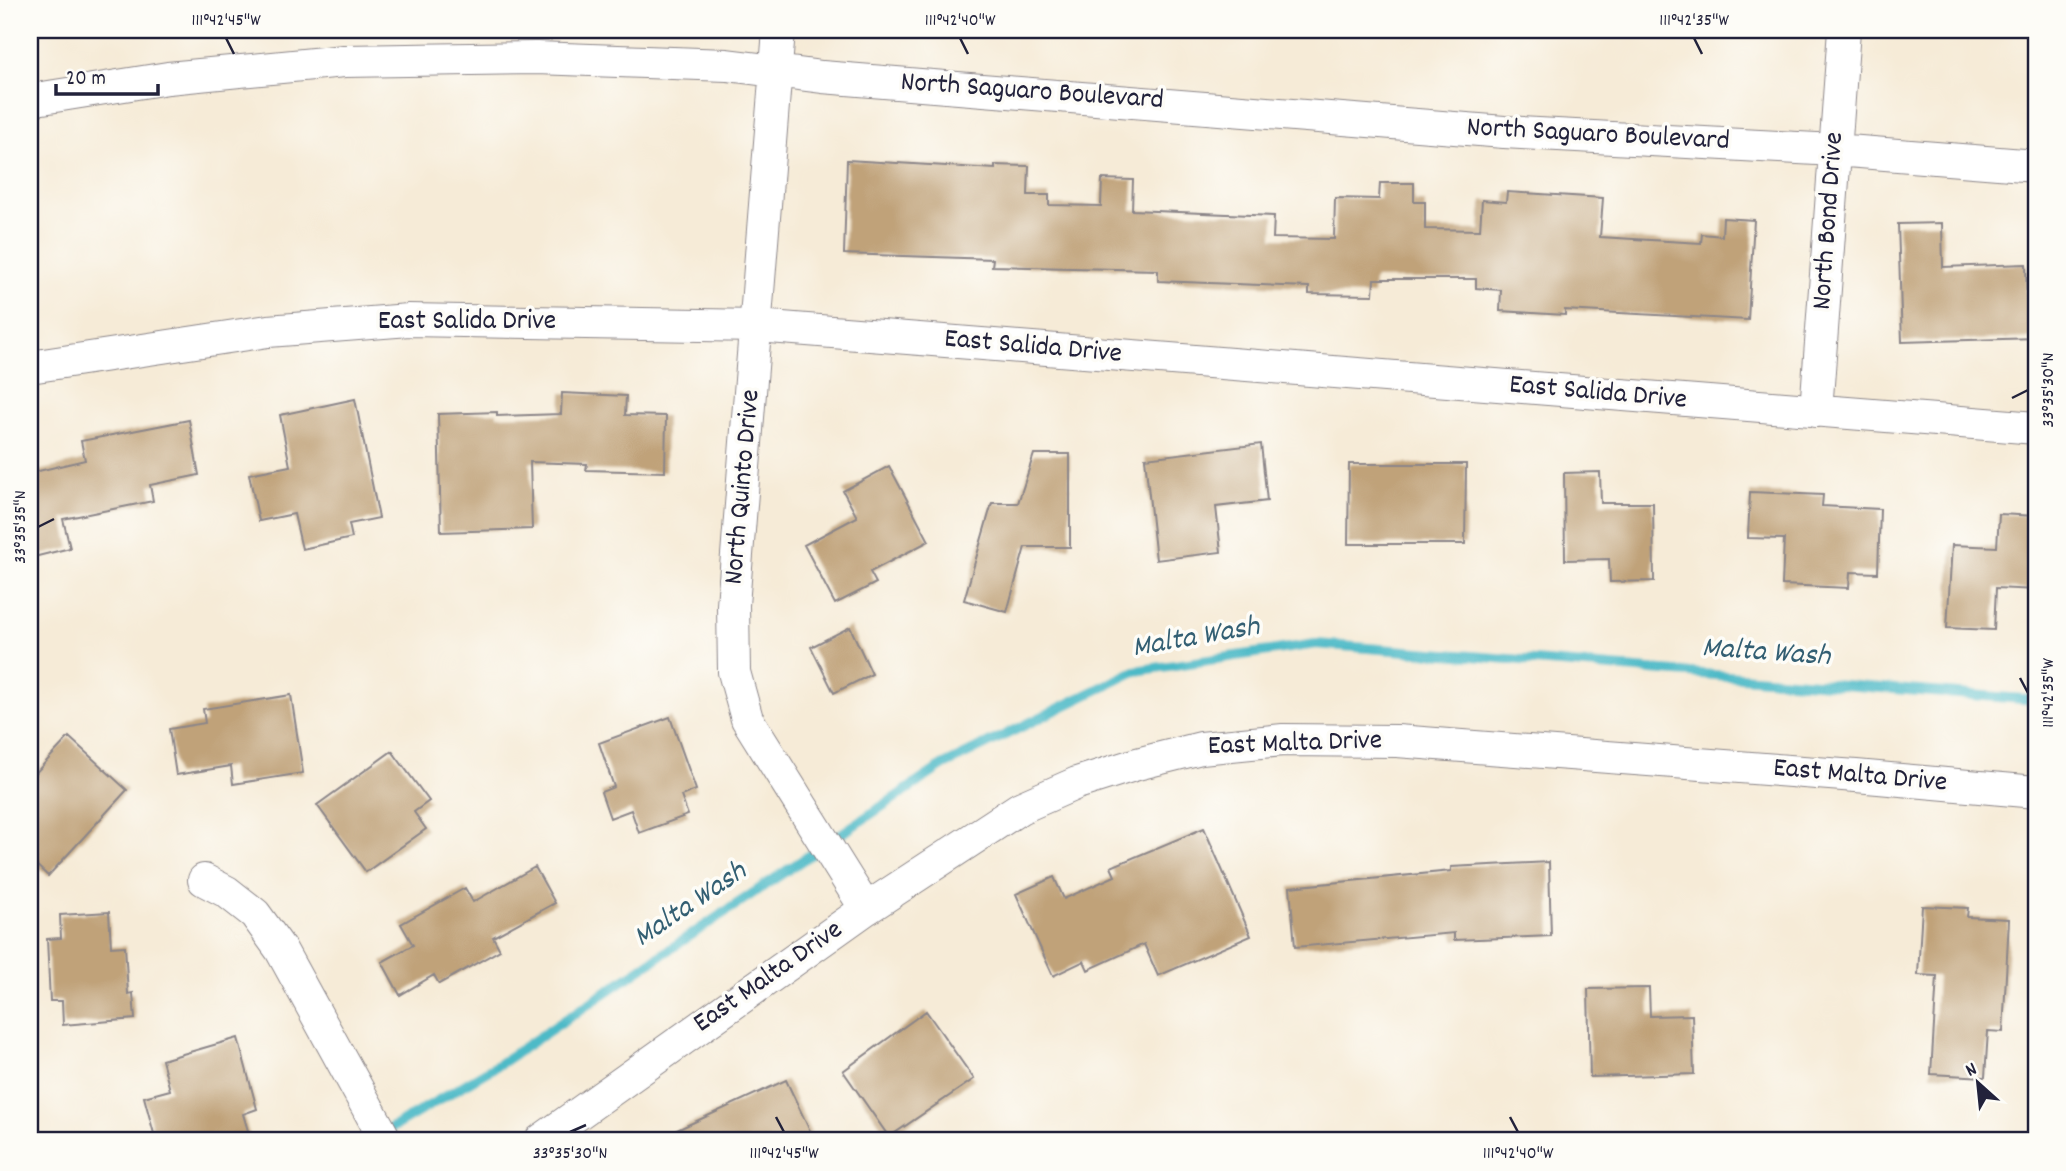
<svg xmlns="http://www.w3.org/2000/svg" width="2066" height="1171" font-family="Dekko,sans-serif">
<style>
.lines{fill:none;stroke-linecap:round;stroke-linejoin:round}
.stream{stroke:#4dbac7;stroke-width:10}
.building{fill:#c0a279}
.street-casing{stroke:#8c8689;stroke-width:34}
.street{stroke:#fff;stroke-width:32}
.ticks{fill:none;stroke:#22223b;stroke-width:2.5}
.labels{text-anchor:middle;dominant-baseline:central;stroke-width:7;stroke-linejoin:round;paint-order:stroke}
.street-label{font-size:28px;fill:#22223b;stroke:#fdfcf7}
.water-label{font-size:30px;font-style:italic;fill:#335f73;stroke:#fdfcf7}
.neatline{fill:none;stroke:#22223b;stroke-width:2.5}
.ticks-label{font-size:18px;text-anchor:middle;fill:#22223b}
</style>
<rect width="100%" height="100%" fill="#fdfcf7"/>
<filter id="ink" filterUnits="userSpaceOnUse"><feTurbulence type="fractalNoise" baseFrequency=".0143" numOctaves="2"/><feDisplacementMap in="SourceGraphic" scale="14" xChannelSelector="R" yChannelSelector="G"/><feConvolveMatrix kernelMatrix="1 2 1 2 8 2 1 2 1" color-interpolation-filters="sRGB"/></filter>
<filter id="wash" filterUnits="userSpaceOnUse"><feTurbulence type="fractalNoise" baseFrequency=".00686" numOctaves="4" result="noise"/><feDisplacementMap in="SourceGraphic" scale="28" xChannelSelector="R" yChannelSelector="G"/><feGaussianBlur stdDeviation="1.57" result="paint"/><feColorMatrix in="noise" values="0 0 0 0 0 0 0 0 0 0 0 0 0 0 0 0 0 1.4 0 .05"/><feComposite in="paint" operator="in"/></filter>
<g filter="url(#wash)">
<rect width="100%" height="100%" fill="#f6ebd7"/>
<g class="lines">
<path class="stream" d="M 383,1133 L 501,1063 L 942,766 L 1135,671 L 1316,644 L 2036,700"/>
</g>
<g id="blocks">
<path class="building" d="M 847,160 L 995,169 L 995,165 L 1029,166 L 1028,195 L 1049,195 L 1049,205 L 1101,206 L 1102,179 L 1133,180 L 1132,210 L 1274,216 L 1273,238 L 1334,239 L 1335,198 L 1379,199 L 1380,183 L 1414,183 L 1414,202 L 1425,202 L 1425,229 L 1480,230 L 1482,200 L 1506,202 L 1507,192 L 1603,198 L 1600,237 L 1701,243 L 1702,234 L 1722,236 L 1723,218 L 1754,220 L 1748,320 L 1565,310 L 1565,315 L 1500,311 L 1501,290 L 1476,288 L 1476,279 L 1374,279 L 1373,295 L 1309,294 L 1309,287 L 1158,281 L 1158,270 L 992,266 L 993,259 L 844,254 Z
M 1942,223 L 1943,267 L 2026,264 L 2027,304 L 2036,304 L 2036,338 L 1902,342 L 1898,224 Z
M 562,393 L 626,396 L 625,415 L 666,416 L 665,472 L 586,470 L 587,464 L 530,462 L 532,529 L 441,532 L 438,414 L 497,412 L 497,416 L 561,414 Z
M 355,399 L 379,518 L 349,524 L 352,538 L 302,549 L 294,514 L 259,521 L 249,474 L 290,466 L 280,415 Z
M 189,420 L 199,475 L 150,485 L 153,501 L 63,519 L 70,548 L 30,558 L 30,473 L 85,460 L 81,441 Z
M 1261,444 L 1267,501 L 1216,507 L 1221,552 L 1156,560 L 1145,458 Z
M 1034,454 L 1070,454 L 1070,547 L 1025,547 L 1007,612 L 964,600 L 992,503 L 1018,503 Z
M 1349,464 L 1466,464 L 1465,544 L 1348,544 Z
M 889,466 L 929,541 L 870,572 L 876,583 L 835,604 L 804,545 L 857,517 L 843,491 Z
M 1600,472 L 1601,503 L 1653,503 L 1654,581 L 1610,582 L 1609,559 L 1565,560 L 1564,473 Z
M 1750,492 L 1823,495 L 1822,506 L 1880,509 L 1878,573 L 1850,572 L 1849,588 L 1782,585 L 1784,539 L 1748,538 Z
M 1999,514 L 2036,516 L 2036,590 L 1996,588 L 1994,630 L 1947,628 L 1952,545 L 1997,547 Z
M 850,627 L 872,674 L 834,693 L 811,647 Z
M 291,695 L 303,773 L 233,784 L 231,766 L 176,775 L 169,729 L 205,723 L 203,709 Z
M 670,717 L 696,790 L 681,796 L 688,815 L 639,833 L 631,810 L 610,818 L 601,792 L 614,787 L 599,743 Z
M 69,737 L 127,790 L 48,876 L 30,859 L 30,779 Z
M 392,751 L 429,801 L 414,812 L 426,829 L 366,872 L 317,805 Z
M 1204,828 L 1251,936 L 1158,976 L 1144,944 L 1088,970 L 1084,961 L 1053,976 L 1016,894 L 1054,877 L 1064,899 L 1115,876 L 1111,867 Z
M 1549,862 L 1551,936 L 1454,940 L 1454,933 L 1295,947 L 1290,887 L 1451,871 L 1451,867 Z
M 535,867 L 555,903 L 493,937 L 500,950 L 439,984 L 434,975 L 400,995 L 382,962 L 413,945 L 401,924 L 465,888 L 473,902 Z
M 1922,906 L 1968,908 L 1967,917 L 2009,919 L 2003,1032 L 1988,1031 L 1985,1077 L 1931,1074 L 1937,976 L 1918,975 Z
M 109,912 L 111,947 L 125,946 L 128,994 L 133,993 L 135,1019 L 63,1025 L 62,1001 L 50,1001 L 47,939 L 61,938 L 60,915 Z
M 1649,988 L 1650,1016 L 1692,1015 L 1694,1074 L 1590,1077 L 1588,989 Z
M 926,1011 L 974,1079 L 889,1137 L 843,1071 Z
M 238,1038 L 257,1109 L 243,1114 L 251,1141 L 156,1141 L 144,1097 L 170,1090 L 162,1060 Z
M 786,1080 L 811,1133 L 793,1141 L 653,1141 Z"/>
</g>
</g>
<g filter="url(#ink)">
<use href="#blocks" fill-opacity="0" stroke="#8c8689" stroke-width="2"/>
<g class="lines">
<g class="street-casing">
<path id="street" d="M 779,30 L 733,605 L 734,672 L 747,719 L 866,909
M 30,100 L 168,78 L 344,61 L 536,58 L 727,65 L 822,77 L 1504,132 L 1835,150 L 2036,166
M 30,367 L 268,331 L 409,320 L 757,326 L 2036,428
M 1816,411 L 1844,30
M 204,880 L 227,892 L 255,914 L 281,950 L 386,1141
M 540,1141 L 866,909 L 1020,808 L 1077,783 L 1137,764 L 1201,748 L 1283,740 L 1397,741 L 1856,776 L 2036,792"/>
</g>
<use href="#street" class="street"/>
</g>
</g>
<path class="ticks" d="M 226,38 L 234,54M 960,38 L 968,54M 1694,38 L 1702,54M 2012,398 L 2028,390M 38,527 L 54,519M 2020,678 L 2028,693M 776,1117 L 784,1132M 1510,1117 L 1518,1132M 570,1132 L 586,1125"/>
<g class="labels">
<g class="street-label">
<text transform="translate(1032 93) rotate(4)">North Saguaro Boulevard</text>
<text transform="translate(1598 136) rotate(3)">North Saguaro Boulevard</text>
<text transform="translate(1830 221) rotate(-86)">North Bond Drive</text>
<text x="467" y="323">East Salida Drive</text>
<text transform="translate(1033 348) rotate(5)">East Salida Drive</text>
<text transform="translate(1598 394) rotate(5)">East Salida Drive</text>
<text transform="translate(744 487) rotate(-85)">North Quinto Drive</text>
<text transform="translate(1295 745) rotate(-2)">East Malta Drive</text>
<text transform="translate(1860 777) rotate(5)">East Malta Drive</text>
<text transform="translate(769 978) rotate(-35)">East Malta Drive</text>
</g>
<g class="water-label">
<text transform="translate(1196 639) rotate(-10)">Malta Wash</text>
<text transform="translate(1766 654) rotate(4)">Malta Wash</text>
<text transform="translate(691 906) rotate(-34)">Malta Wash</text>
</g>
</g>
<rect width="2066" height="1171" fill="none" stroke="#fdfcf7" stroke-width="77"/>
<g transform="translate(1978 1083) rotate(333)" stroke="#fdfcf7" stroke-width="5" paint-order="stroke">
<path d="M0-5L12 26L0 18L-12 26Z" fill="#22223b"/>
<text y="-10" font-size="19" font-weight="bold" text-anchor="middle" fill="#22223b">N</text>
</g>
<path d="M56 84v10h102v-10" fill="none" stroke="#22223b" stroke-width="3.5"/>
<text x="66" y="84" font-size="21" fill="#22223b" stroke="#fdfcf7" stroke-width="5" paint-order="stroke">20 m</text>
<rect x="38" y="38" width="1990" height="1094" class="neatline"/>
<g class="ticks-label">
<text x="226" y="25">111°42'45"W</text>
<text x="960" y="25">111°42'40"W</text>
<text x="1694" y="25">111°42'35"W</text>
<text transform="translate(2047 390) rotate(-90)" y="6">33°35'30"N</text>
<text transform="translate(19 527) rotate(-90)" y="6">33°35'35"N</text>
<text transform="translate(2047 693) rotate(-90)" y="6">111°42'35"W</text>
<text x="570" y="1158">33°35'30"N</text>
<text x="784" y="1158">111°42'45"W</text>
<text x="1518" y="1158">111°42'40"W</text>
</g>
</svg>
